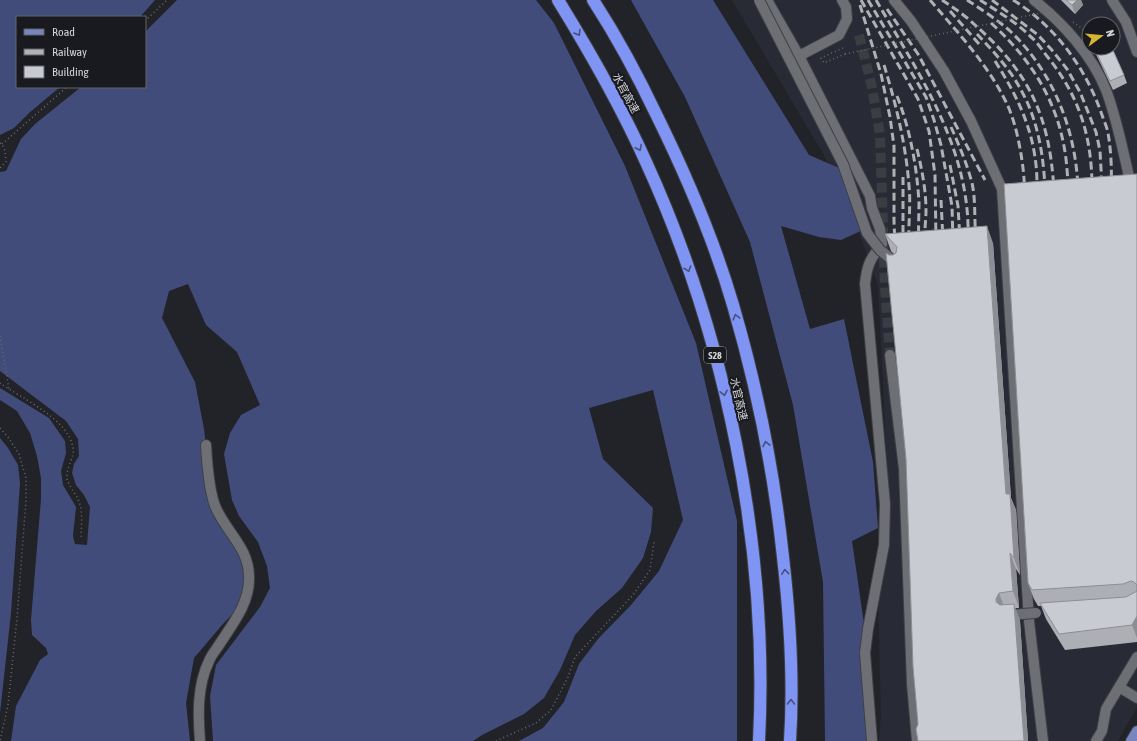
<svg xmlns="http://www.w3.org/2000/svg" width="1137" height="741" font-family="'Asap Condensed','Noto Sans SC',sans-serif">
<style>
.built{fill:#282b35;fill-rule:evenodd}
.forest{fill:#414c7b}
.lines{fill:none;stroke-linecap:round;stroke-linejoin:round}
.minor-tunnel{stroke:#3c3d42;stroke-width:10;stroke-dasharray:10 5;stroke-linecap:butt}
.minor-casing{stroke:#3f4044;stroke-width:12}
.major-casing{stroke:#3f4044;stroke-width:12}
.highway-casing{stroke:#3f4044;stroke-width:14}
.path{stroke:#696a6f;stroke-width:1.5;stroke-dasharray:1 3;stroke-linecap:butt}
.minor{stroke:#6d6f75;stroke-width:10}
.major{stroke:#7885c1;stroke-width:10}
.highway{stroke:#7f94f3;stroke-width:12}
.rail{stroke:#b0b1b4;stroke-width:3;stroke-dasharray:8 4;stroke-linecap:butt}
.minor-bridge-casing{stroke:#3f4044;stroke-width:12;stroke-linecap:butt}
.path-bridge{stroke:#696a6f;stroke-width:1.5;stroke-dasharray:1 3;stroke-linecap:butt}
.minor-bridge{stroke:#6d6f75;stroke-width:10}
.wall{fill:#adafb5}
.shaded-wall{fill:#8d8e93}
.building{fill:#c9cbd2;stroke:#8d8e93}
.oneway{stroke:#47517e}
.labels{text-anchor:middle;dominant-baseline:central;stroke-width:4;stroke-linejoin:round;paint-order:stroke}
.shield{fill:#191a1f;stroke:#9a9c9f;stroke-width:1}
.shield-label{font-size:10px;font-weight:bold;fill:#d2d3d6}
.street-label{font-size:11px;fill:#d2d3d6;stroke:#191a1f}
</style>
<rect width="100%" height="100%" fill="#222328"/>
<path class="built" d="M 732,0 L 1137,0 L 1137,707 L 1118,741 L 879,741 L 881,714 L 878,600 L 890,528 L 878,285 L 861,238 L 825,157 ZM 1089,24 L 1113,24 L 1113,48 L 1089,48 Z"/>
<path class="forest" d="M 0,0 L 155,0 L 140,17 L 17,17 L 17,87 L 60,87 L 29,113 L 14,128 L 0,135 Z
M 177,0 L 536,0 L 554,23 L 625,166 L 696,343 L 737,521 L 737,741 L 519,741 L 543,728 L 564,702 L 579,664 L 598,639 L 631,605 L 659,571 L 683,520 L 653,390 L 589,408 L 603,459 L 653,508 L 651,532 L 643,558 L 622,588 L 596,611 L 575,635 L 560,670 L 544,698 L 524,714 L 482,735 L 473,741 L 213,741 L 210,696 L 216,665 L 260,607 L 270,588 L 267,566 L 258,542 L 239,516 L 232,500 L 224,454 L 230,433 L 241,415 L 260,405 L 237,352 L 206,325 L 188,284 L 169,291 L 162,318 L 195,382 L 204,429 L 211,487 L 252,571 L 241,605 L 222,625 L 194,658 L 186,703 L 190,741 L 11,741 L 16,706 L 40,660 L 48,654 L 46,648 L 32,635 L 31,620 L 41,499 L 41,478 L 37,456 L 30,433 L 17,411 L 0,400 L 0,388 L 49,418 L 65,441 L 66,453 L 61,471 L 63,485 L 76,507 L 73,536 L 75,544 L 87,545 L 90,507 L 84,495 L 76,485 L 72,473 L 74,464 L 79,456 L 78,439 L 66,421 L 0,371 L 0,172 L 6,171 L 21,139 L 35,124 L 81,87 L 145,87 L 145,32 Z
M 631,0 L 713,0 L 809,155 L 839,168 L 855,200 L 865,229 L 841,240 L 819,237 L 781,226 L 810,329 L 844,319 L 873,462 L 878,528 L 852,541 L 872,679 L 869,741 L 825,741 L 823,582 L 793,405 L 750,242 L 685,97 Z
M 0,438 L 8,448 L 18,465 L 20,483 L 11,613 L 0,713 Z"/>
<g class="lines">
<path class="minor-tunnel" d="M 859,35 L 872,87 L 880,135 L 885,287 L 890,355"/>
<g class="minor-casing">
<path id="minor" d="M 767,0 L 799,56 L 870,196 L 872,208 L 880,229 L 882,244 C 870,259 867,265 865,284 L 885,504 L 884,545 L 868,629 L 865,653 L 872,741
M 894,0 L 911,21 L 944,71 L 971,121 L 1002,189 L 1029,621 L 1043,741
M 1034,0 C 1063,23 1092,55 1106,90 C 1117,119 1123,151 1130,181 L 1137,180
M 1112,0 L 1126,22 L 1137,52
M 799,56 L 839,35 L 847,19 L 846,7 L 842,0
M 890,355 L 904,469 L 912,684 L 917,741
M 1119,687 L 1137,698
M 200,741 C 198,714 197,686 209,661 C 211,656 214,652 217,648 C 231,626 250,604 249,577 C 249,548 227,533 216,508 C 209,493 207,462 206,445
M 1096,741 L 1102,731 L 1106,709 L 1137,657"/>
</g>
<g class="major-casing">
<path id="major" d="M 1131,741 L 1137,731"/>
</g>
<g class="highway-casing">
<path id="highway" d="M 558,0 C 590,52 621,106 646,162 C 726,337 769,548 759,741
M 593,0 C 617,37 638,76 657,116 C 687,177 714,240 733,305 C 757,387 774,472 783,557 C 790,618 794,680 790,741"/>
</g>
<path class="path" d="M 145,21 L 167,0
M 1073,22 L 1087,32
M 843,48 L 821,58 L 824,63 L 845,54
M 0,143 L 2,144 L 5,151 L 6,162 L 0,168
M 2,144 L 67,87
M 0,336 L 9,389
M 0,383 C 22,399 69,419 73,448 C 75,457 66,467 67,478 C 69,488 78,495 80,505 C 83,515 81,528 81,538
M 0,428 L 8,437 L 19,454 L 26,478 L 26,500 L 17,618 L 8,705 L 0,741
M 496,741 L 536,723 L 551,710 L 568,677 L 575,657 L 633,595 L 650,570 L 654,542"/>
<use href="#minor" class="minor"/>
<use href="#major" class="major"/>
<use href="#highway" class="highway"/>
<path class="rail" d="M 861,0 L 918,99 L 929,131 L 935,175 L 936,241
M 868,0 L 926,97 L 934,120 L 941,145 L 952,206 L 953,241
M 876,0 C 919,74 971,149 968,239
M 930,0 C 957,32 987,63 1006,102 C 1014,118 1018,137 1021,154 C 1023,167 1025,181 1024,194
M 942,0 C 954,8 966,16 976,26 C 1031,74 1050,119 1054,191
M 967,0 C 981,9 996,19 1009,30 C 1053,71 1076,130 1078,189
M 980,0 C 997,11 1016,22 1030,36 C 1036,41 1041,48 1046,55 C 1079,95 1092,136 1092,188
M 992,0 L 1038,35 L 1051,49 L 1067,69 L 1080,92 L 1096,132 L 1100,151 L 1102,187
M 1013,0 C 1055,26 1086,68 1102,115 C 1104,121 1107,127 1108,133 C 1111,150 1112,170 1111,187
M 860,5 L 881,74 L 890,117 L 894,146 L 894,221 L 895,245
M 887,9 L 918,54 L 985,180
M 950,11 L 979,44
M 991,23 C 1032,60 1059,103 1066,159 C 1067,169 1068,179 1068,190
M 977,34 C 993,51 1010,69 1021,90 C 1038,120 1044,157 1045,191
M 995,61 C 1016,94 1032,126 1036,165 C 1037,174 1037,183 1037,192
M 884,65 C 896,104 906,145 909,186 C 911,205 908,225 909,244
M 897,96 C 910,129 917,167 919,203 C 919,216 918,230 919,243
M 951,127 C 959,145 967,164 972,183 C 976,201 974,220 976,239
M 917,149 C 922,170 926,190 926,211 C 926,221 924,232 925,242
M 950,165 L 958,206 L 960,240
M 941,200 L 943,240
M 903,245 L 903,177"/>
<g class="minor-bridge-casing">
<path id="minor-bridge" d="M 759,0 L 843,164 L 867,233 L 880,250 L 896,263
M 1008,615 L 1036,613"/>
</g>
<path class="path-bridge" d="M 845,54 L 1055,10"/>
<use href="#minor-bridge" class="minor-bridge"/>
</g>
<path class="wall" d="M 1061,0 L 1081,0 L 1083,5 L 1075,14 Z
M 1093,48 L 1112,48 L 1124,75 L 1127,83 L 1113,90 Z
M 1137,174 L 1137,642 L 1065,650 L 1046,619 L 1041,606 L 1038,606 L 1034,599 L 1028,583 Z
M 885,234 L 993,243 L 1011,498 L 1016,510 L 1020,575 L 1016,569 L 1019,608 L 1015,608 L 1020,621 L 1028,741 L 918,741 L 918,724 L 906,459 L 893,255 L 894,254 L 891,251 Z"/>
<path class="shaded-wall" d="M 1077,0 L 1081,0 L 1083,5 L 1075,14 L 1072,5 Z
M 987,226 L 993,243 L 1011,498 L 1016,510 L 1020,575 L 1014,558 L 1006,494 Z
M 1010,553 L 1016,569 L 1019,608 L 1013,591 Z
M 999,593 L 1005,609 L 1002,615 L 996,599 Z
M 1014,604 L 1020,621 L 1028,741 L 1024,741 Z
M 1137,616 L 1137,638 L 1132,625 Z"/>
<path class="building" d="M 1066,0 L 1077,0 L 1072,5 Z
M 1094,48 L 1112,48 L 1124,75 L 1110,81 Z
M 1137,174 L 1137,585 L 1134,582 L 1131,581 L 1123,584 L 1032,590 L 1028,583 L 1004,184 Z
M 987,226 L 1006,494 L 1010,494 L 1014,558 L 1010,553 L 1013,591 L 999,593 L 996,599 L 996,602 L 1000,605 L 1014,604 L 1024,741 L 918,741 L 916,729 L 918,724 L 913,667 L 906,459 L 886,253 L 889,255 L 893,255 L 896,253 L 897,247 L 885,234 Z
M 1137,585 L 1137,616 L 1132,625 L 1059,634 L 1040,603 L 1126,597 L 1137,591 Z"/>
<defs><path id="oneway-chevron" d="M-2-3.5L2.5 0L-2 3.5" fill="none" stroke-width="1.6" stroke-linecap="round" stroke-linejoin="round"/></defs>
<g class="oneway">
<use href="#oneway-chevron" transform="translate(578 33) rotate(59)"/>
<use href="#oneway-chevron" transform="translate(639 148) rotate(63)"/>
<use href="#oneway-chevron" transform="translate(688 269) rotate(71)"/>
<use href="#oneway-chevron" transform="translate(736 317) rotate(-105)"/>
<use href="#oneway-chevron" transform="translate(724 393) rotate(78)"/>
<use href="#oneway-chevron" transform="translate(766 444) rotate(-102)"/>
<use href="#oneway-chevron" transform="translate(785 572) rotate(-96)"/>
<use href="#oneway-chevron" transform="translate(791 702) rotate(-90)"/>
</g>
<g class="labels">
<rect class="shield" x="704" y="347" width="22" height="16" rx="3"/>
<g class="shield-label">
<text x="715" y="355">S28</text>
</g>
<g class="street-label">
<text transform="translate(626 93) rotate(62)">水官高速</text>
<text transform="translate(739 399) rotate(77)">水官高速</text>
</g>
</g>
<rect x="16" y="16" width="130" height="72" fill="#191a1f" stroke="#636468"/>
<rect x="24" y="29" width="20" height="6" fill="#7885c1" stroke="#636468"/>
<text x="52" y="36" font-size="12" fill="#d2d3d6">Road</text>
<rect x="24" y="49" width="20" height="6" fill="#b0b1b4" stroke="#636468"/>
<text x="52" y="56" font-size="12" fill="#d2d3d6">Railway</text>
<rect x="24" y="66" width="20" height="12" fill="#c9cbd2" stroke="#636468"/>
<text x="52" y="76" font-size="12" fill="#d2d3d6">Building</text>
<g transform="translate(1101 36) rotate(74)"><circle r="19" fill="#191a1f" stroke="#636468"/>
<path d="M0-3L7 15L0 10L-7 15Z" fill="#d8b434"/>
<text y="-6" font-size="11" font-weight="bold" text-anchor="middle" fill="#d2d3d6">N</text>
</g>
</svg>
